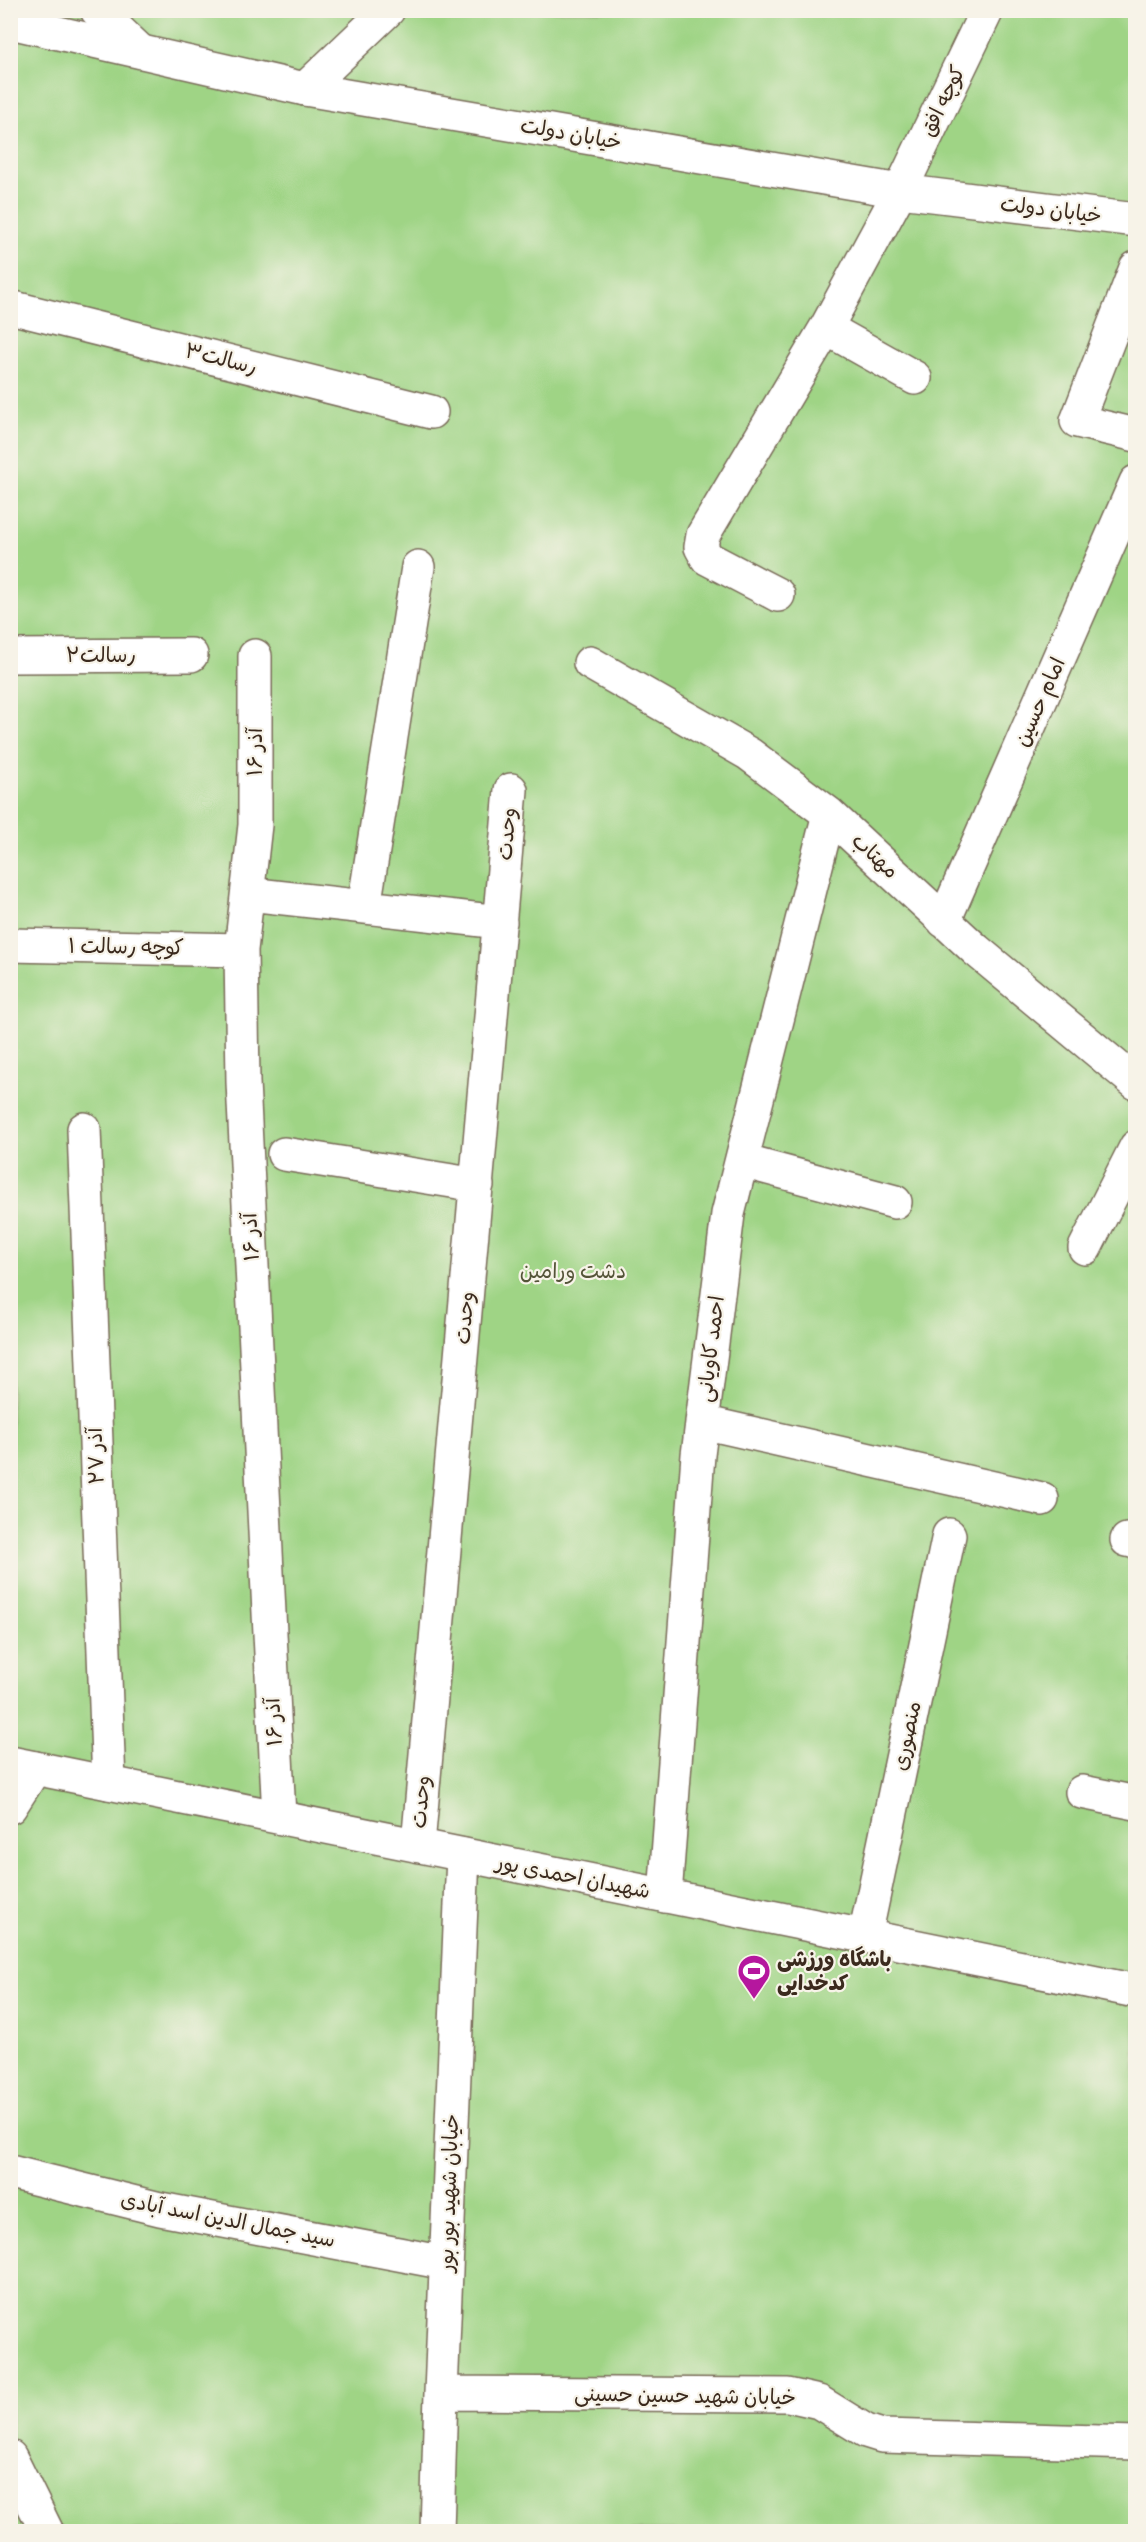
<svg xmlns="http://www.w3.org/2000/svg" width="1146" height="2542" font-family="Pangolin,'Playpen Sans Arabic',sans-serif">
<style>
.green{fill:#9fd485;stroke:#6d7f52;stroke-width:1.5}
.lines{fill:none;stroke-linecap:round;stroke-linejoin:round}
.street-casing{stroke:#796b58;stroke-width:36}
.secondary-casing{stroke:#796b58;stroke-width:36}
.street{stroke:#fff;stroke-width:33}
.secondary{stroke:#fff;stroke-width:33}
.labels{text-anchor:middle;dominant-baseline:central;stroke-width:4.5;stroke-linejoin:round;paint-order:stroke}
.street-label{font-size:21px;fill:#3b2a1e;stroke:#f7f3e8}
.park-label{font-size:21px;fill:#545438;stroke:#f7f3e8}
.poi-label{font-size:21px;font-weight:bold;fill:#3b2a1e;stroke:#f7f3e8;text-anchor:start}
</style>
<rect width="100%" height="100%" fill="#f7f3e8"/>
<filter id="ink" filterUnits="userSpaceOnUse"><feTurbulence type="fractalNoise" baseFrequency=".0167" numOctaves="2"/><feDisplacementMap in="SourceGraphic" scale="12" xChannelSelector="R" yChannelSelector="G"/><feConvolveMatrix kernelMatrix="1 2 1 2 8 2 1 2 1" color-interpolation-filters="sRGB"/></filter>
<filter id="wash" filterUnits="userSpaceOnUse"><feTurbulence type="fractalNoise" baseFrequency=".008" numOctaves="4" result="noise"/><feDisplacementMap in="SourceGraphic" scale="24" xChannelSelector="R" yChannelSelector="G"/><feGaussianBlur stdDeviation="1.35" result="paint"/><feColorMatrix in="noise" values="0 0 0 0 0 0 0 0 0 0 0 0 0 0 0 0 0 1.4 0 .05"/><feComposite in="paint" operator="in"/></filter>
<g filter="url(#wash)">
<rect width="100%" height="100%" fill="#ede3c5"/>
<path class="green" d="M 11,11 L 1135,11 L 1135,2531 L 11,2531 Z"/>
</g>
<g filter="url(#ink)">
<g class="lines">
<g class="street-casing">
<path id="street" d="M 97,10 L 140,51
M 305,89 L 388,10
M 1136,268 L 1077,421 L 1136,435
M 10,307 L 431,412
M 826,328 L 915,378
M 778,595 L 707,558 L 701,547 L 703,535 L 826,328 L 900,191 L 987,10
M 10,656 L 191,655
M 255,656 L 255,825 L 241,950 L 243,1082 L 279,1817
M 590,663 L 749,754 L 829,814 L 976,950 L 1136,1083
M 248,894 L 500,922
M 364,907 L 418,567
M 944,921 L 1136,482
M 10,945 L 241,950
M 84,1129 L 109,1783
M 284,1154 L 477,1185
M 742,1161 L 895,1202
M 1085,1248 L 1136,1147
M 702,1422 L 1042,1499
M 1127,1540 L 1136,1542
M 1082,1792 L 1136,1803
M 10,1807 L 35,1768
M 418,1845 L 511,790
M 665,1896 L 698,1455 L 728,1214 L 829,814
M 865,1936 L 949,1535
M 10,2172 L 160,2209 L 446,2263
M 441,2393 L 788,2395 L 819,2402 L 866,2431 L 882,2436 L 1136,2443
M 10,2457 L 47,2532
M 437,2532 L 441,2393 L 463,1855"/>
</g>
<g class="secondary-casing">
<path id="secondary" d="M 10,22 L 305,89 L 900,191 L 1136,220
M 10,1763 L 1136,1991"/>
</g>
<use href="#street" class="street"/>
<use href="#secondary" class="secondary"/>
</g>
</g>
<defs>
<g id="stadium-pin" transform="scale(1.725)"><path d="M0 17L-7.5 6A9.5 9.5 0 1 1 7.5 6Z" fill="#b5179e" stroke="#f7f3e8"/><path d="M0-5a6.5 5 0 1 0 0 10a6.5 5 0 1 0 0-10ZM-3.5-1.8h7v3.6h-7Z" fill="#fff"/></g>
</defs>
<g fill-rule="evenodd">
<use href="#stadium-pin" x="754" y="1971"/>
</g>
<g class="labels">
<g class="street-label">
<text transform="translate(943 101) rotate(-64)">کوچه افق</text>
<text transform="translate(571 134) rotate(10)">خیابان دولت</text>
<text transform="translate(1051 210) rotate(7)">خیابان دولت</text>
<text transform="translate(221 359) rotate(14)">رسالت۳</text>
<text x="101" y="655">رسالت۲</text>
<text transform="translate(1040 702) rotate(-66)">امام حسین</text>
<text transform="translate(255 752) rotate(-90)">۱۶ آذر</text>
<text transform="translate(507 834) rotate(-85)">وحدت</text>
<text transform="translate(875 856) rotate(43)">مهتاب</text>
<text transform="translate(126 947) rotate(1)">۱ کوچه رسالت</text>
<text transform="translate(251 1237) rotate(-93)">۱۶ آذر</text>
<text transform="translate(465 1318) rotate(-85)">وحدت</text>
<text transform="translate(711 1349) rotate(-83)">احمد کاویانی</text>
<text transform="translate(96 1456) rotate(-92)">۲۷ آذر</text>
<text transform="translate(274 1722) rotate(-93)">۱۶ آذر</text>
<text transform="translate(907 1736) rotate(-78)">منصوری</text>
<text transform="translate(421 1802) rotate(-85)">وحدت</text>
<text transform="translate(573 1877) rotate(11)">شهیدان احمدی پور</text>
<text transform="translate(449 2193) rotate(-88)">خیابان شهید بور بور</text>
<text transform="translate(228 2220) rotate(11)">سید جمال الدین اسد آبادی</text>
<text transform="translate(685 2396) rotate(1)">خیابان شهید حسین حسینی</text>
</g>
<g class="park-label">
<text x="573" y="1271">دشت ورامین</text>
</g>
<g class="poi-label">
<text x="777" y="1959">باشگاه ورزشی<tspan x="777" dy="24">کدخدایی</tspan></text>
</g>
</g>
<rect width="1146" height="2542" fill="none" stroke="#f7f3e8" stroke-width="36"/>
</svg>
